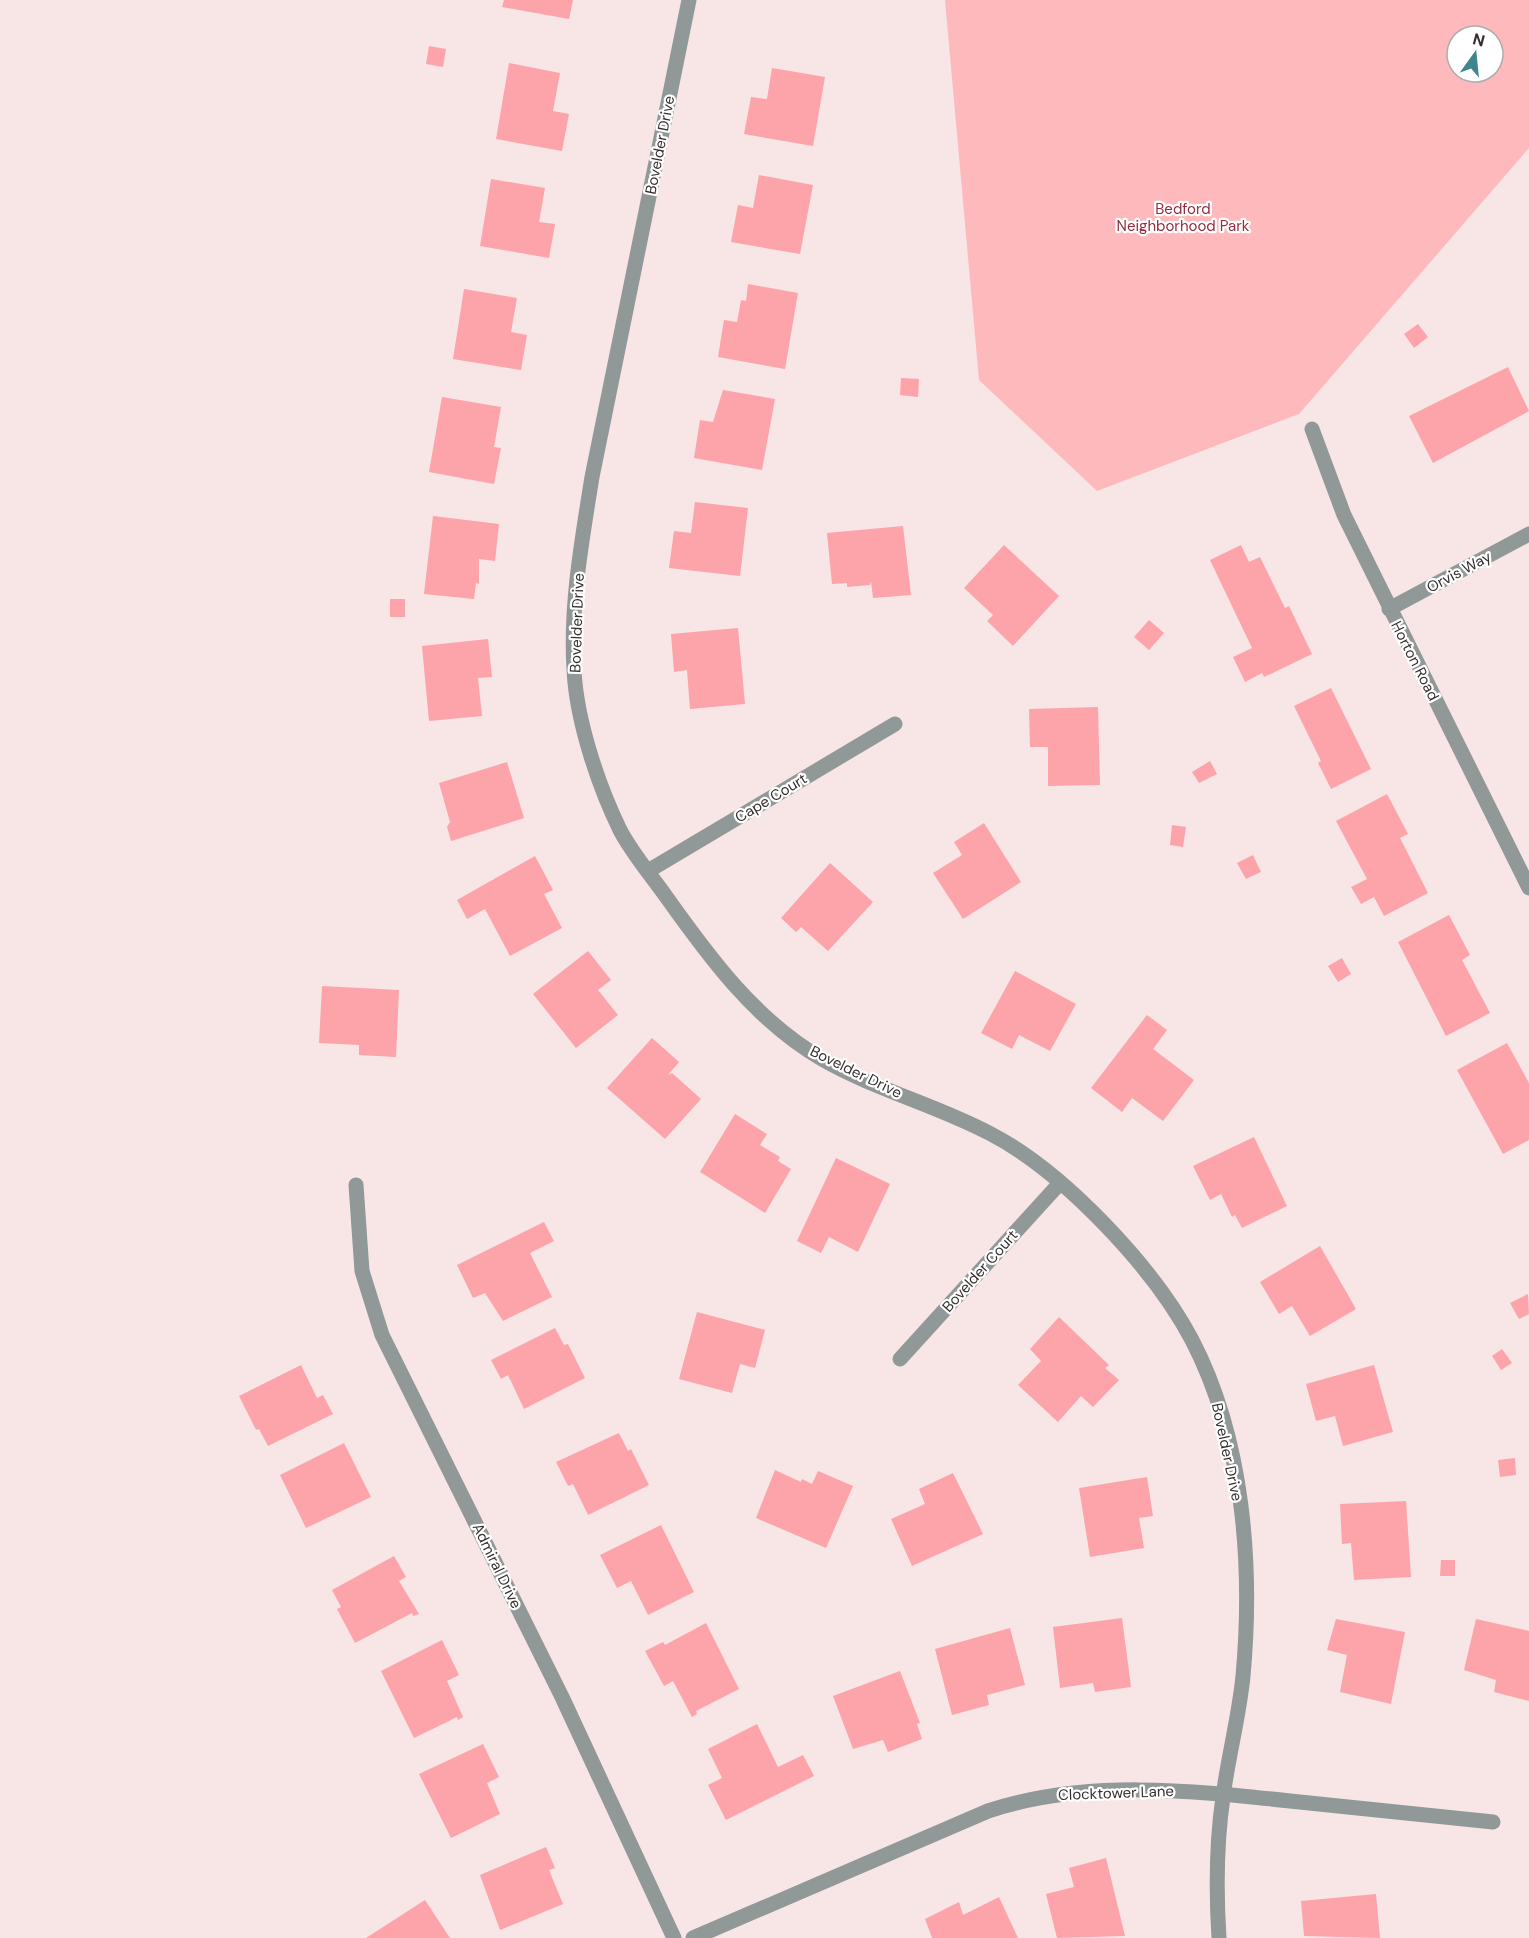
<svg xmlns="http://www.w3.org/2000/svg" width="1529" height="1938" font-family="'DM Sans',sans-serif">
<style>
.green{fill:#feb9bd;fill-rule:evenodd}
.building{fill:#fda3aa}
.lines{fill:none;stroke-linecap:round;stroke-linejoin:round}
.street{stroke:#909898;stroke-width:15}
.labels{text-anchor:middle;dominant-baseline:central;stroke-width:4.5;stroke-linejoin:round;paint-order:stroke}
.street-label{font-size:15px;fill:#362f2f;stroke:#fff}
.park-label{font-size:15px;fill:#932d3d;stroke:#fff}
</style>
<rect width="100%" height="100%" fill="#f8e5e5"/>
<path class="green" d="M 945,0 L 1529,0 L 1529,148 L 1299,414 L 1097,491 L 979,380 ZM 1457,36 L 1493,36 L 1493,72 L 1457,72 Z"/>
<path class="building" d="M 504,0 L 573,0 L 569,19 L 502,7 Z
M 429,46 L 446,49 L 443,67 L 426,64 Z
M 509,63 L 560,73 L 553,111 L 569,114 L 562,151 L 496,139 Z
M 772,68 L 825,77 L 813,146 L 744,134 L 751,97 L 767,99 Z
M 759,175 L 813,185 L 800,254 L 731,242 L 738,205 L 753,208 Z
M 491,179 L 545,188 L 539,222 L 555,224 L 549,258 L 480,246 Z
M 748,284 L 798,293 L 785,369 L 718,357 L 724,320 L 737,322 L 741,300 L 746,301 Z
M 464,289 L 517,298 L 511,332 L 527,335 L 521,370 L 453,359 Z
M 1418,324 L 1428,337 L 1414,348 L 1404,334 Z
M 1508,367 L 1529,411 L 1433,463 L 1409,416 Z
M 901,378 L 919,379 L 918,397 L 900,395 Z
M 723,390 L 775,399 L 762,470 L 694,458 L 700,420 L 713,422 Z
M 442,397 L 501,407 L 494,447 L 501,448 L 494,484 L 429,472 Z
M 695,502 L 748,508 L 740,576 L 669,568 L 674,531 L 691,533 Z
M 433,516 L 499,524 L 495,561 L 479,559 L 479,584 L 476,583 L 474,599 L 424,594 Z
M 903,526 L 911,595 L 873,598 L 871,581 L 870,585 L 847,587 L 847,583 L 832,584 L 827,533 Z
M 1004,545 L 1059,596 L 1013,646 L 987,621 L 993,615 L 964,588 Z
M 1241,545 L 1249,562 L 1260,557 L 1285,608 L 1289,606 L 1312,654 L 1264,677 L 1262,673 L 1245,682 L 1233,657 L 1252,648 L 1210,560 Z
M 390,599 L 405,599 L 405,617 L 390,617 Z
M 1149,620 L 1164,633 L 1149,650 L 1134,637 Z
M 738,628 L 745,704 L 690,709 L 687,670 L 674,672 L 671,634 Z
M 488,639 L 492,677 L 478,678 L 482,716 L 429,721 L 422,646 Z
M 1331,688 L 1371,769 L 1331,789 L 1318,763 L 1321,761 L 1294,706 Z
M 1098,707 L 1100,785 L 1048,786 L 1048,747 L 1030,747 L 1029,709 Z
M 1210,761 L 1217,774 L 1199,783 L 1192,772 Z
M 507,762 L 524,818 L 451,841 L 447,827 L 450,822 L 439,783 Z
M 1387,794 L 1408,834 L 1400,838 L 1428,893 L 1384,916 L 1374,897 L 1361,904 L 1351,887 L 1367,879 L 1336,821 Z
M 984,823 L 1021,882 L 963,919 L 933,873 L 962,855 L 954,842 Z
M 1172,825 L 1186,827 L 1183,847 L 1170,845 Z
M 1253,855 L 1261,872 L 1246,879 L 1237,863 Z
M 535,856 L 553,890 L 544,894 L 562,928 L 510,956 L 485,909 L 467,919 L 457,900 Z
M 830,863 L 873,902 L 828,951 L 801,927 L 796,932 L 781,918 Z
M 1449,915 L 1470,955 L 1462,960 L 1490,1013 L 1446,1036 L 1398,942 Z
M 588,951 L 611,980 L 598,990 L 618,1015 L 576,1048 L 533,994 Z
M 1342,958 L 1351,974 L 1338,982 L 1328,966 Z
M 1015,971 L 1076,1004 L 1050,1051 L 1019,1035 L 1012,1049 L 981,1033 Z
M 322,986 L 399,990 L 396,1057 L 359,1055 L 359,1045 L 319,1043 Z
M 1147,1015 L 1167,1030 L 1153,1049 L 1194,1080 L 1163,1121 L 1132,1098 L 1122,1112 L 1091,1088 Z
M 652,1038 L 679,1062 L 668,1075 L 672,1073 L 701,1099 L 665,1139 L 607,1088 Z
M 1507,1043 L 1529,1083 L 1529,1140 L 1503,1154 L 1457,1070 Z
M 735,1114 L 767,1134 L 760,1145 L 780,1157 L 778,1161 L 791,1169 L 765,1213 L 700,1172 Z
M 1254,1137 L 1287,1206 L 1242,1228 L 1235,1215 L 1232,1217 L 1221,1194 L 1210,1200 L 1193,1166 Z
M 836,1158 L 890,1184 L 858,1252 L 829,1237 L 821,1253 L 797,1241 Z
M 544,1222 L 554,1241 L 530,1253 L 552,1297 L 503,1321 L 485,1293 L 473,1298 L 457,1265 Z
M 1320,1246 L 1356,1309 L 1310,1336 L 1292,1306 L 1279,1314 L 1260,1282 Z
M 1528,1294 L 1529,1314 L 1519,1319 L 1510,1303 Z
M 697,1312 L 765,1330 L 755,1368 L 740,1364 L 732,1393 L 679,1379 Z
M 1059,1317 L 1109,1365 L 1105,1368 L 1119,1380 L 1093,1407 L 1081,1396 L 1058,1422 L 1018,1385 L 1041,1361 L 1030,1349 Z
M 555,1328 L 564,1345 L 568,1344 L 585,1378 L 524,1409 L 508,1375 L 501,1379 L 491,1360 Z
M 1502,1349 L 1512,1363 L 1501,1370 L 1492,1356 Z
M 301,1365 L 317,1398 L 323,1395 L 333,1414 L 268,1446 L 259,1429 L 256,1430 L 239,1396 Z
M 1374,1365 L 1393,1432 L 1343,1446 L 1335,1416 L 1316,1421 L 1306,1384 Z
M 619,1433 L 628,1451 L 631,1449 L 649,1485 L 588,1515 L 573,1484 L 568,1486 L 556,1462 Z
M 344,1443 L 371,1497 L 306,1528 L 280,1475 Z
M 1515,1458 L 1516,1475 L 1500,1477 L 1498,1460 Z
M 775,1470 L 801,1482 L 802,1479 L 812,1484 L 818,1471 L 853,1486 L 826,1548 L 756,1518 Z
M 953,1473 L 983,1534 L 912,1566 L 891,1519 L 925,1504 L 919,1489 Z
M 1147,1477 L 1153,1516 L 1139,1518 L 1144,1548 L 1090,1557 L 1079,1488 Z
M 1406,1501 L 1411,1577 L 1354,1580 L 1351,1543 L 1342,1544 L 1340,1504 Z
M 661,1525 L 694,1592 L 648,1615 L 631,1581 L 617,1588 L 600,1555 Z
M 394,1556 L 406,1577 L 399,1581 L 419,1614 L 413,1616 L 412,1613 L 355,1643 L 337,1609 L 341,1607 L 332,1590 Z
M 1441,1560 L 1455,1560 L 1455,1576 L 1440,1576 Z
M 1122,1618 L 1131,1687 L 1095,1692 L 1093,1683 L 1060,1688 L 1053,1627 Z
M 1336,1619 L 1405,1632 L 1391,1704 L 1340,1692 L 1347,1655 L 1327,1650 Z
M 1476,1619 L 1529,1631 L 1529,1701 L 1494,1692 L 1496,1680 L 1464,1670 Z
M 706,1623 L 739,1689 L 696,1711 L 697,1714 L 692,1717 L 673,1681 L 664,1686 L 645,1651 L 663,1642 L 665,1645 Z
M 1010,1628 L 1025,1685 L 987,1695 L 989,1705 L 952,1715 L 935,1649 Z
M 442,1640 L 459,1675 L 447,1681 L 463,1717 L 458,1720 L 457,1717 L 414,1738 L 381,1671 Z
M 900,1671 L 920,1723 L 917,1724 L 922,1739 L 888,1752 L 883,1740 L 853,1749 L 833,1696 Z
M 757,1724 L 778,1767 L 803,1755 L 814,1776 L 726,1820 L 708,1785 L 722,1778 L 708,1749 Z
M 483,1744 L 499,1777 L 487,1783 L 500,1814 L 451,1838 L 419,1774 Z
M 546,1847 L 555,1868 L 549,1870 L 563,1904 L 500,1930 L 480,1875 Z
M 1106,1858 L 1125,1936 L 1057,1938 L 1046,1894 L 1074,1887 L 1069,1868 Z
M 1376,1894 L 1380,1938 L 1304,1936 L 1301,1901 Z
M 999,1897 L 1018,1938 L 932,1938 L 925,1919 L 959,1902 L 963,1915 Z
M 425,1900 L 450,1938 L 366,1938 Z"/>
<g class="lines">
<path class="street" d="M 689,0 L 592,477 C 582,540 570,605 574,669 C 576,719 598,785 620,830 C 632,853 650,874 665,895 C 709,957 755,1020 822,1059 C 876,1090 937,1105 991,1134 C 1064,1172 1154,1268 1192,1340 C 1244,1440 1253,1566 1243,1676 C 1239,1717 1228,1757 1223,1797 C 1216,1845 1216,1891 1219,1938
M 1312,429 L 1344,515 L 1529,888
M 1389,609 L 1529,534
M 648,871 L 895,724
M 356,1185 L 362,1271 L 382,1335 L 562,1697 L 674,1938
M 900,1359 L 1060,1183
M 693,1938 L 988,1811 C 1086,1779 1189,1790 1290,1801 C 1357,1808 1425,1815 1493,1822"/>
</g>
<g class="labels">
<g class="street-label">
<text transform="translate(660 145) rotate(-79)">Bovelder Drive</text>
<text transform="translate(1459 572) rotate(-28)">Orvis Way</text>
<text transform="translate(577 623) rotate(-88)">Bovelder Drive</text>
<text transform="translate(1415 661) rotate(63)">Horton Road</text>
<text transform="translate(771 798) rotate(-31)">Cape Court</text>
<text transform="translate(856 1072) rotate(26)">Bovelder Drive</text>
<text transform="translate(980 1271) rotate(-48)">Bovelder Court</text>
<text transform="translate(1227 1452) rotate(78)">Bovelder Drive</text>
<text transform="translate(497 1566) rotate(64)">Admiral Drive</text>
<text transform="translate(1116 1793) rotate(-2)">Clocktower Lane</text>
</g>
<g class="park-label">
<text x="1183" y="209">Bedford<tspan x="1183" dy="17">Neighborhood Park</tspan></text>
</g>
</g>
<g transform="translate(1475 54) rotate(15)"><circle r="28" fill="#ffffff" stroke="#afacac" stroke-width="1.5"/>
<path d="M0-4.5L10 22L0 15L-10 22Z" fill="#3e868b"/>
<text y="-9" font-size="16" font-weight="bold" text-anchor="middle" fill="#362f2f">N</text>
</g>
</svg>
